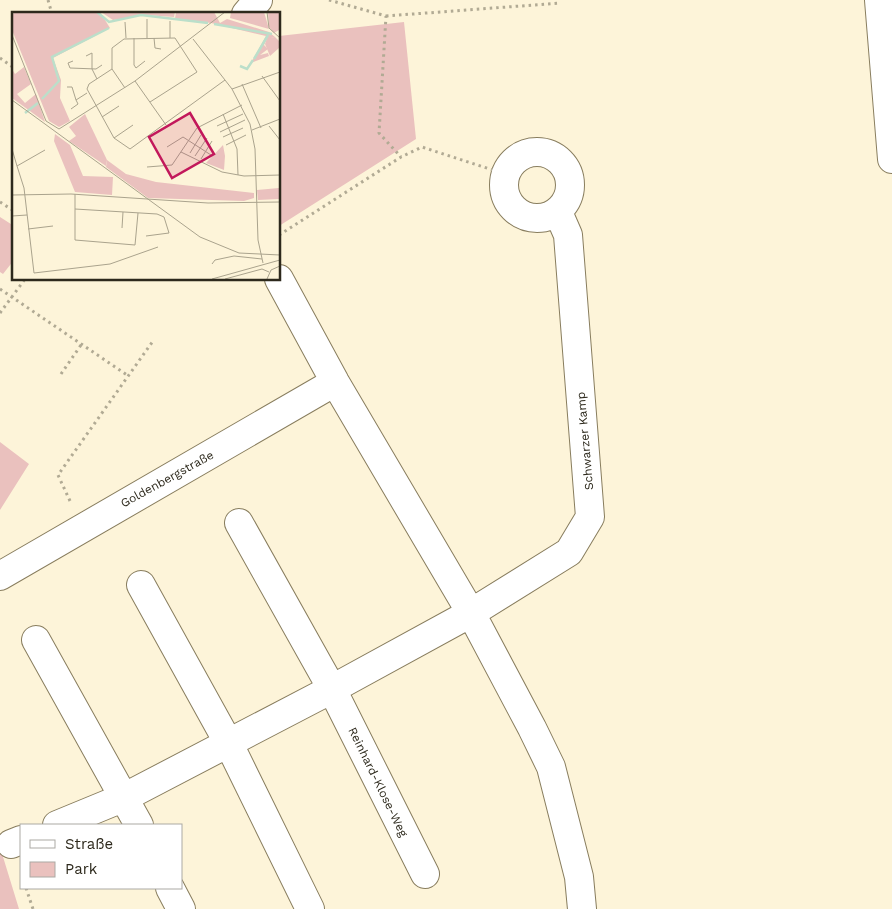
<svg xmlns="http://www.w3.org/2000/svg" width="892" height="909" font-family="'Work Sans',sans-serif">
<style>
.green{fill:#eac1be}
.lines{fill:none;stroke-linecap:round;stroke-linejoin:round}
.minor-casing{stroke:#887d5e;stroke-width:30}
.path{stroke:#b1aa94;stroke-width:3;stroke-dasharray:2.5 4;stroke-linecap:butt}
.minor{stroke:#fff;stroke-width:28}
.labels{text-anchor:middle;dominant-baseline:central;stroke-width:4;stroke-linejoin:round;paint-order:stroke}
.street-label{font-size:12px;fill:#2d291c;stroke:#fff}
.inset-river{fill:none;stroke:#bbdfca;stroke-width:2.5}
.inset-road{fill:none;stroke:#aaa38d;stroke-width:1}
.view{fill:#c2185b;fill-opacity:0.15;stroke:#c2185b;stroke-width:2.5}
.inset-edge{fill:none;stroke:#2d291c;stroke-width:2.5}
</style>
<rect width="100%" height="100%" fill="#fdf4d9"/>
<path class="green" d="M 404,22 L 416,139 L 279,226 L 279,36 Z
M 0,217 L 14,226 L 14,260 L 3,274 L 0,272 Z
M 0,442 L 29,464 L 0,510 Z
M 0,847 L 19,909 L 0,909 Z"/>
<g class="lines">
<g class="minor-casing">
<path id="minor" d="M 879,0 L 892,159
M 246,14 L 258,0
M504 185a33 33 0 1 1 66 0a33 33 0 1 1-66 0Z
M 279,279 L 335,382 L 471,613 L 532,728 L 551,767 L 579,877 L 582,909
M 239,523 L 332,689 L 425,874
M 0,576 L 335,382
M 141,585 L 229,744 L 310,909
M 36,640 L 139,825
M 57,825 L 125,797 L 332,689 L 471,613 L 569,552 L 590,517 L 568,235 L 558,212
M 11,844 L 21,840
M 170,888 L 181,909"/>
</g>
<path class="path" d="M 48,0 L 52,14
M 329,0 L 386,16 L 379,133 L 401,157
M 386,16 L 561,3
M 0,58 L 14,68
M 0,202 L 14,211
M 279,235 L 401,157 L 422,147 L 505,174
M 0,289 L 127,375
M 0,313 L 25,279
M 61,374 L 81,345
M 70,501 L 58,475 L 153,341
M 26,888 L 33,909"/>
<use href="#minor" class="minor"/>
</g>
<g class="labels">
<g class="street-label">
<text transform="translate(585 441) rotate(-95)">Schwarzer Kamp</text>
<text transform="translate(167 479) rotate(-29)">Goldenbergstraße</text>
<text transform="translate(378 782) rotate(64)">Reinhard-Klose-Weg</text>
</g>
</g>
<g transform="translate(12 12)">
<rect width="268" height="268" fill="#fdf4d9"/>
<path d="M 89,0 L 163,0 L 162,5 L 134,3 L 101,8 ZM 252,0 L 257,17 L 218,6 L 219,0 ZM 256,0 L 267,0 L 267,18 L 262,21 L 257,15 ZM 263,25 L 267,29 L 267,36 L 258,44 L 253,32 L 255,26 ZM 73,102 L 95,148 L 94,154 L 57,129 L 64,124 L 57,115 ZM 211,133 L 213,144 L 212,158 L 194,151 Z" fill="#eac1be"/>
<path d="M 5,0 L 88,0 L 98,16 L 41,46 L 49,68 L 48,86 L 58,109 L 47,115 L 37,109 L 0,18 L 0,2 ZM 164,0 L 202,0 L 208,11 L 215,7 L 257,20 L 263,25 L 255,27 L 252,33 L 256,37 L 248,43 L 256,41 L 257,44 L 239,51 L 254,24 L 199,11 L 163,7 ZM 12,55 L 19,72 L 5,82 L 13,91 L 24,82 L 33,110 L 0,86 L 0,57 L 3,62 ZM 43,122 L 58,133 L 71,164 L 101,165 L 100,183 L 63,180 L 42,129 ZM 95,148 L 114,162 L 144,170 L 242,181 L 242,186 L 232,189 L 136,186 L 94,155 ZM 267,176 L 267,187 L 246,188 L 245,178 Z" fill="#eac1be"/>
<path class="inset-river" d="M 85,0 L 97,10 L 129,3 L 196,11M 202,12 L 260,22M 242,47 L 256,23M 228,54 L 235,57 L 241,48M 30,87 L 47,69 L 40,45 L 97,16M 13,101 L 26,91"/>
<path class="inset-road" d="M 255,0 L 257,16 L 268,26M 135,7 L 135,26M 158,9 L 158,26M 113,10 L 114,26M 0,23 L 34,109 L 47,117 L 123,69 L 213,0M 122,26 L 122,53 L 124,56 L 133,49M 142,26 L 143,36 L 149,37M 181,27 L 220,77 L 238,112 L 243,137 L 246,228 L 251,251M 74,44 L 80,41 L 80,57 L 85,67M 61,49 L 56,51 L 58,56 L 84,57 L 90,53M 100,57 L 100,36 L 112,27 L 163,26 L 185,60 L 138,90M 250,64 L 268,89M 123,69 L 154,113M 230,72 L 249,116M 55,75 L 60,75 L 64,88M 113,76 L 100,57 L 77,72 L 75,77 L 102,126 L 118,137 L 213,68M 220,77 L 268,60M 0,88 L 188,225 L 227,241 L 268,243M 59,97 L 66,92 L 64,88 L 75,81M 211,102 L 225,137 L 226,163M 90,105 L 107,94M 205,114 L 231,102M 257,114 L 268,128M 240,118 L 268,107M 208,120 L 233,108M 211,125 L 231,116M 102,126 L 121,113M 214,133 L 234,123M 155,135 L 171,125 L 199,143M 0,137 L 5,154M 33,138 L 5,154 L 12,176 L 22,261 L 98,252 L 146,235M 169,140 L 210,160 L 232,164 L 268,163M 178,141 L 189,123M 183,144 L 195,126M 189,147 L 200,129M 135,155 L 160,153 L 185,116 L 230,93M 63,182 L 63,228 L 123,233 L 126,201M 0,183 L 59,182 L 196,191 L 268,190M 63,197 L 145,202 L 152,205 L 157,221 L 134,224M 0,204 L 15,203M 110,216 L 111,200M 16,217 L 41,214M 200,252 L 203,248 L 222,244 L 250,247M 200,267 L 268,248M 213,267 L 250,257 L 257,260M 255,267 L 259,258 L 268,254"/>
<path class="view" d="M 178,101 L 202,142 L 160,166 L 137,125 Z"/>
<rect width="268" height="268" class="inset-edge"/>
</g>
<rect x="20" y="824" width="162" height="65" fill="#ffffff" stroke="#aba9a4"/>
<rect x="30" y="840" width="25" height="8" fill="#ffffff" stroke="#aba9a4"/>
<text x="65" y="849" font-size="15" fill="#2d291c">Straße</text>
<rect x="30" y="862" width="25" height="15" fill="#eac1be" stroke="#aba9a4"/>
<text x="65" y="874" font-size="15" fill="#2d291c">Park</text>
</svg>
